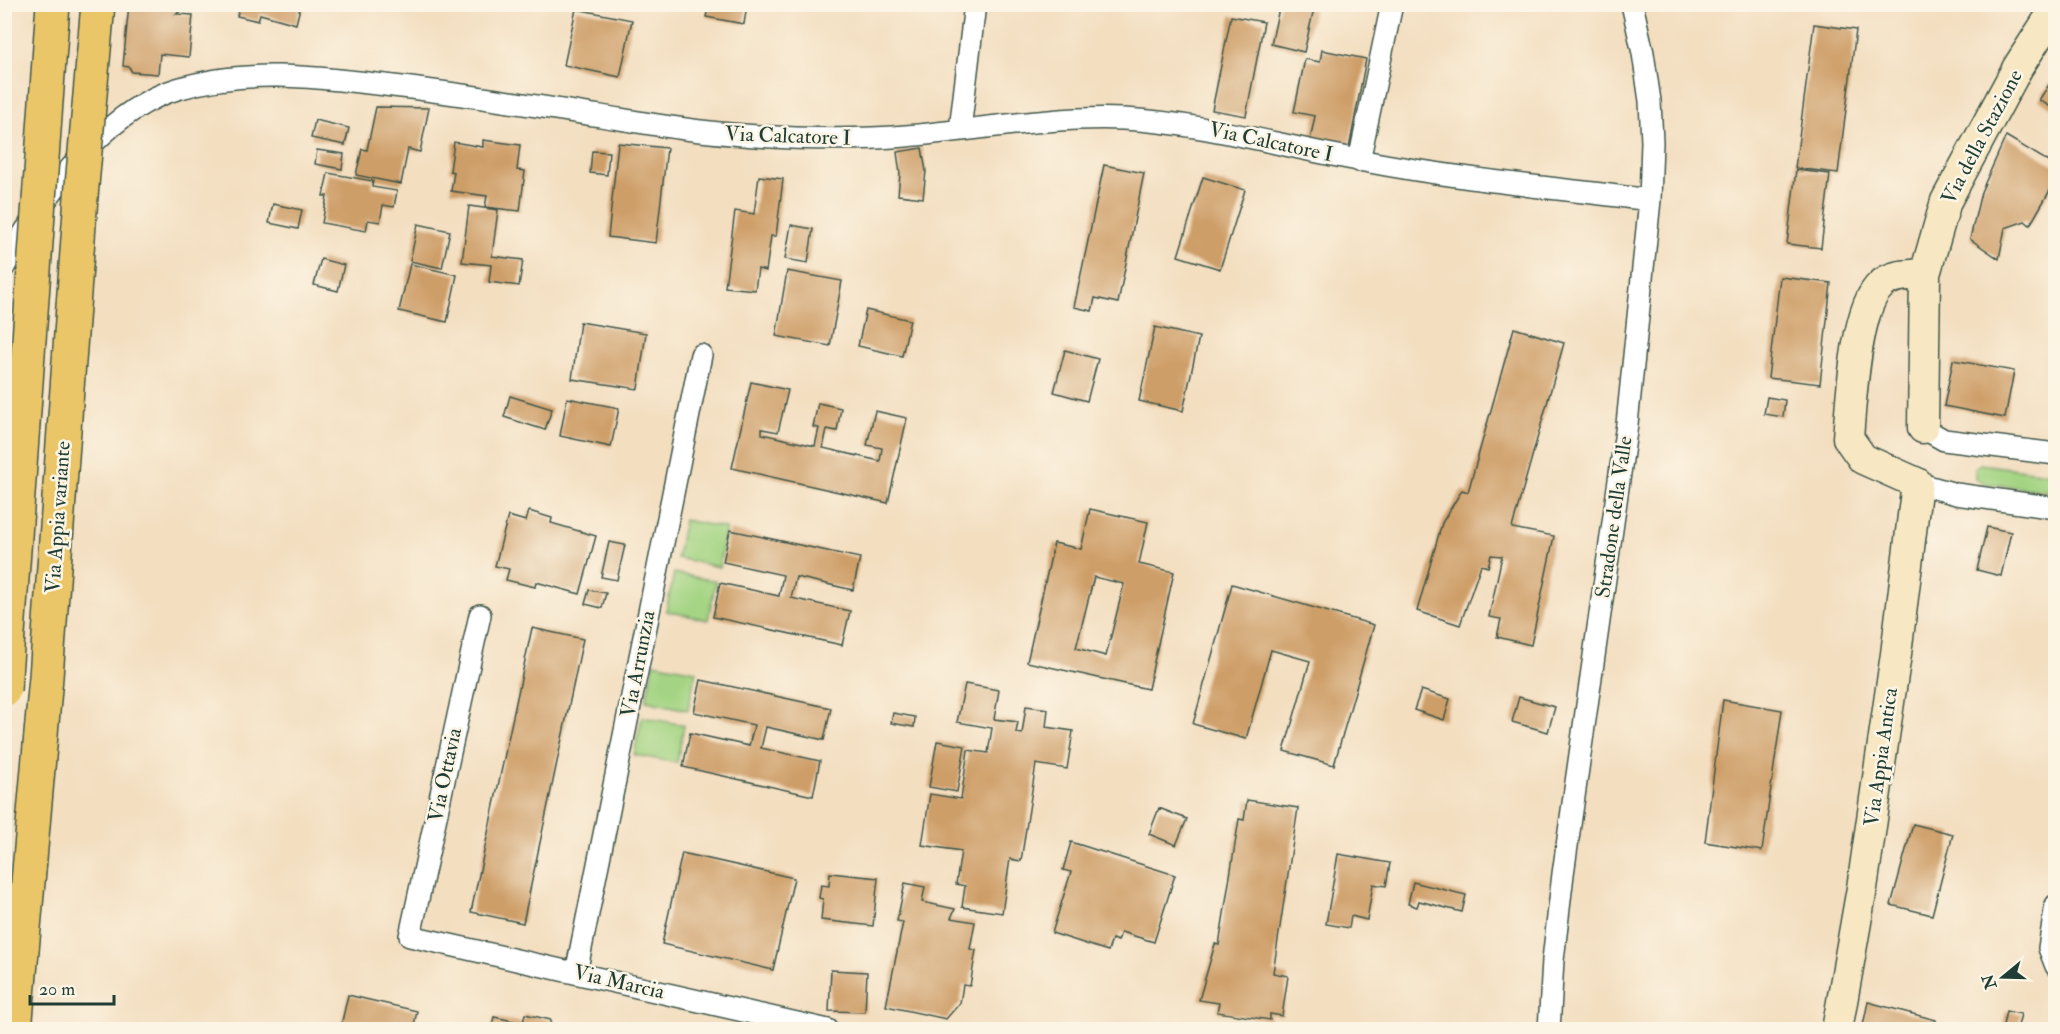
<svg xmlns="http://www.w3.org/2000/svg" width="2060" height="1034" font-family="'IM FELL Double Pica',serif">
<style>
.green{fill:#a4d483;stroke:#62885c;stroke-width:1.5}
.building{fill:#ce9e67;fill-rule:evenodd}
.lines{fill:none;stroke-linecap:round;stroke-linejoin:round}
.street-casing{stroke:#3f5549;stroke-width:24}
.secondary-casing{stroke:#3f5549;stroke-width:33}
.highway-casing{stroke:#3f5549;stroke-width:36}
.street{stroke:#fff;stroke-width:21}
.secondary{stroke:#f7e8c3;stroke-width:30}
.highway{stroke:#ebc669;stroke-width:33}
.highway-bridge-casing{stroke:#3f5549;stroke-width:36;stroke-linecap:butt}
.highway-bridge{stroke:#ebc669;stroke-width:33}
.labels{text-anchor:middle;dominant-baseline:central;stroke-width:5;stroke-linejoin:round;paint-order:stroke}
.street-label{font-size:21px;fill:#1f3d34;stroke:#fcf5e5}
</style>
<rect width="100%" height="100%" fill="#fcf5e5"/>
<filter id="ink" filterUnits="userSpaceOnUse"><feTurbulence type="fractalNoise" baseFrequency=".0167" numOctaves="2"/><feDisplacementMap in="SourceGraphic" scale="12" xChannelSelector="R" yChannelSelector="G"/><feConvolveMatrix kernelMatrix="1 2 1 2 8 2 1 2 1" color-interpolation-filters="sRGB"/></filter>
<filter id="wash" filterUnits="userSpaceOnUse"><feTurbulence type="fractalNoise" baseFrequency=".008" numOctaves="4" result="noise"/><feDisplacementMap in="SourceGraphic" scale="24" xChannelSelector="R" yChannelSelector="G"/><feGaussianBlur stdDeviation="1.35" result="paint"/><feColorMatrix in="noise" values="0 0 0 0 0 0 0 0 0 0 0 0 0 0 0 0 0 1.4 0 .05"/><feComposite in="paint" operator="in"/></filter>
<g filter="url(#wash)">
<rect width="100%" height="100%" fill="#f3dec0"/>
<path class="green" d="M 1980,464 L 2055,474 L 2055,492 L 1982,483 L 1975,478 L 1975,468 Z
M 684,520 L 726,528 L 719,567 L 677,558 Z
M 674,573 L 716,581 L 708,620 L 666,611 Z
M 654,663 L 696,671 L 688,710 L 646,701 Z
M 642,717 L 684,725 L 677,763 L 634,755 Z"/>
<g id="blocks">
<path class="building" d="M 129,4 L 191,4 L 176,14 L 193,15 L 189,57 L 160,54 L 158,74 L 132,72 L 129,67 L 123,66 Z
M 240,4 L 301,4 L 296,24 L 260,14 L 258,21 L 237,16 Z
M 709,4 L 747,5 L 744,24 L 706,17 Z
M 1280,4 L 1315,4 L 1304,52 L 1271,44 Z
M 576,9 L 632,20 L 620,77 L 564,65 Z
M 1231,16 L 1264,22 L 1246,116 L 1212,110 Z
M 1814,24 L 1856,30 L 1838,173 L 1795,168 Z
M 1322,50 L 1366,59 L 1348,154 L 1309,145 L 1315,116 L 1294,112 L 1305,59 L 1320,62 Z
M 2056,74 L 2056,110 L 2039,100 Z
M 376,107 L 429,108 L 420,152 L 408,149 L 401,184 L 356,175 L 362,149 L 367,150 Z
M 315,120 L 349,128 L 345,145 L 311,138 Z
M 2006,136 L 2056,166 L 2056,180 L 2030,225 L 2025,221 L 2005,228 L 1999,259 L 1970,239 L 1981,192 Z
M 483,140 L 520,145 L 517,170 L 525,171 L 520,211 L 485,207 L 487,196 L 451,191 L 454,172 L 450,171 L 454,142 L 483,147 Z
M 618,143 L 667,148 L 656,243 L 608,237 Z
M 922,148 L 926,171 L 923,198 L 898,195 L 900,174 L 897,152 Z
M 317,150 L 344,154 L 342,169 L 315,164 Z
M 592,151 L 609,152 L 607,175 L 590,173 Z
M 1104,165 L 1144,173 L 1118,303 L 1095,298 L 1092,311 L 1074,307 Z
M 1796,170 L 1830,174 L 1821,248 L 1787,244 Z
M 328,173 L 373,181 L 372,187 L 397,191 L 394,207 L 383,205 L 380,222 L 368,220 L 366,231 L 322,223 L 327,196 L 323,196 Z
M 759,176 L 783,179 L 776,236 L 771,236 L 766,271 L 758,269 L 755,290 L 725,287 L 735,211 L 754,214 Z
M 1203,177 L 1245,190 L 1220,269 L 1178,256 Z
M 273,204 L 302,210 L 298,229 L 269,223 Z
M 469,206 L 498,210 L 492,256 L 523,260 L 519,286 L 489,282 L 491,265 L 462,262 Z
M 418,224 L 450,231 L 442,268 L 410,261 Z
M 791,225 L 813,229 L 808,263 L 785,259 Z
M 321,259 L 344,265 L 338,291 L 314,285 Z
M 410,264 L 457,275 L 447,322 L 399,311 Z
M 787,271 L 842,281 L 830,346 L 776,336 Z
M 1780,277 L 1831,283 L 1820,384 L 1768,378 Z
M 866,310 L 910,320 L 902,356 L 858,346 Z
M 580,322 L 646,333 L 638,389 L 572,379 Z
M 1155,327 L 1199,337 L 1183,411 L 1139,401 Z
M 1514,328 L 1564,343 L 1512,528 L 1554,536 L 1531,645 L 1497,637 L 1501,619 L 1489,617 L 1502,556 L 1491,555 L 1488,567 L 1481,565 L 1460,625 L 1417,611 L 1442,523 L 1462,490 L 1468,492 Z
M 1065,350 L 1098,359 L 1087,401 L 1054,392 Z
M 1953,360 L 2014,371 L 2005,418 L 1944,406 Z
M 751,382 L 788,390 L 778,432 L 762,429 L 762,434 L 815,446 L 819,428 L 813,427 L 818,403 L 841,408 L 837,431 L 827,429 L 823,448 L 880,461 L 882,448 L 867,445 L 875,411 L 907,418 L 888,503 L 732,468 Z
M 510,396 L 552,409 L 545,430 L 504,417 Z
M 1767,397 L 1785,400 L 1783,417 L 1764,414 Z
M 567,398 L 619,408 L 611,447 L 560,436 Z
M 1090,509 L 1148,522 L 1139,564 L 1174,572 L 1148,689 L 1027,662 L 1054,543 L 1081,549 ZM 1094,577 L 1124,584 L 1106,656 L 1076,648 Z
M 529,511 L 552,518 L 551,523 L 596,536 L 580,594 L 536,582 L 535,587 L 506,580 L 509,569 L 495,566 L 508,516 L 526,521 Z
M 1987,527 L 2011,532 L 2001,576 L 1977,570 Z
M 730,530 L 860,558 L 853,590 L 796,577 L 791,598 L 850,611 L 842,645 L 713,617 L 720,583 L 779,596 L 783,575 L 723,562 Z
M 609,542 L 625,545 L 617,580 L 601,577 Z
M 1232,584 L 1374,625 L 1334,765 L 1284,751 L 1310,661 L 1271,650 L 1246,739 L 1193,724 Z
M 589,590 L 606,593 L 602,608 L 585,604 Z
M 532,628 L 583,639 L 523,923 L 471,912 Z
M 701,680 L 831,708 L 824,740 L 766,727 L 761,748 L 820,761 L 813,796 L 683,767 L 690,733 L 749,746 L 754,725 L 694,712 Z
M 965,684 L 999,690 L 994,719 L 1018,722 L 1016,733 L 1022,734 L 1026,706 L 1048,709 L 1046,727 L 1073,731 L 1067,769 L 1036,764 L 1021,861 L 1010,859 L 1002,913 L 962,907 L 965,886 L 956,884 L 961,851 L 922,845 L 930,794 L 961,799 L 968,750 L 988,753 L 992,728 L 957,722 Z
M 1421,690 L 1450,699 L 1444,720 L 1414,710 Z
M 1519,697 L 1555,707 L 1548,732 L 1512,722 Z
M 1723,700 L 1782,710 L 1762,851 L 1705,842 Z
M 893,713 L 915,717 L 914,727 L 891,723 Z
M 937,741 L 965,746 L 957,792 L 929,787 Z
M 1247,800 L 1298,808 L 1273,973 L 1288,976 L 1282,1016 L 1270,1014 L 1270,1020 L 1217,1012 L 1219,1003 L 1199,1000 L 1215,944 L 1219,945 L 1239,819 L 1244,820 Z
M 1159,808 L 1187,819 L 1176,845 L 1149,834 Z
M 1913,824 L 1953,834 L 1932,915 L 1891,905 Z
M 1071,842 L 1175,875 L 1154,942 L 1121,932 L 1118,941 L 1112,939 L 1108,951 L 1052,933 L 1071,872 L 1063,870 Z
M 682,853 L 794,878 L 773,970 L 662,944 Z
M 1338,854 L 1390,863 L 1386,886 L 1373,884 L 1367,920 L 1351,916 L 1349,928 L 1326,924 Z
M 830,873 L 878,878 L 873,926 L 821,920 L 823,899 L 819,898 L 821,885 L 829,886 Z
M 1413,882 L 1466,895 L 1462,912 L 1419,901 L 1417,907 L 1408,904 Z
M 905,883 L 925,887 L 922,902 L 955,909 L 951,918 L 975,922 L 970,949 L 976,950 L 970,986 L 963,985 L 960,1003 L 946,1019 L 886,1006 L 903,922 L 897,921 Z
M 831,970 L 867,972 L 865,1012 L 829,1011 Z
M 348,995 L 417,1011 L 413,1030 L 340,1030 Z
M 1868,1002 L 1936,1020 L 1934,1030 L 1862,1030 Z
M 2006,1011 L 2021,1014 L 2017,1030 L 2002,1030 Z
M 525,1014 L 551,1020 L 549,1030 L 491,1030 L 494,1017 L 523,1023 Z"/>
</g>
</g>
<g filter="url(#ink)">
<use href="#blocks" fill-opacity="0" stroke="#3f5549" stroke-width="1.5"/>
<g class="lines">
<g class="street-casing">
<path id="street" d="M 960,130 L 975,4
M 1359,161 L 1392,4
M 4,267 C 41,201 101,112 177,89 C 245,68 316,77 385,85 C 457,93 529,105 601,116 C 644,123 687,131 731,134 C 789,139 848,141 906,136 C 978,130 1050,116 1123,119 C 1206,123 1283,147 1364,161 C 1458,179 1554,188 1650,200
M 1923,428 L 1944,440 L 2056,454
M 1917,483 L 1956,494 L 2056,508
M 480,615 L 410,936 L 828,1030
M 2056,905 L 2049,948 L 2056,966
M 576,973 L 701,355
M 1549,1030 L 1553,960 L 1563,874 L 1627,424 L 1650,200 L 1652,142 L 1650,101 L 1643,53 L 1632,4"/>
</g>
<g class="secondary-casing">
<path id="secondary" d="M 1923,428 L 1925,274 L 1946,201 L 2018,67 L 2056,8
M 1837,1030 L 1862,888 L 1896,654 L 1917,483 L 1863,459 L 1848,438 C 1851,404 1855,307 1881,285 C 1892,274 1911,275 1925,274"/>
</g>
<g class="highway-casing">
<path id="highway" d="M 15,1030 L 24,928"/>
</g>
<use href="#street" class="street"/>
<use href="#secondary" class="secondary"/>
<use href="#highway" class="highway"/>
<g class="highway-bridge-casing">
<path id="highway-bridge" d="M 4,690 L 53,4
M 24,928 L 46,677 L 81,197 L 98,4"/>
</g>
<use href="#highway-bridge" class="highway-bridge"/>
</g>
</g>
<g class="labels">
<g class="street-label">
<text transform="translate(788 136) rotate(2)">Via Calcatore I</text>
<text transform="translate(1982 137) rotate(-62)">Via della Stazione</text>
<text transform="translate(1271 142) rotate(12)">Via Calcatore I</text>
<text transform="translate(58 517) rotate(-86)">Via Appia variante</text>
<text transform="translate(1614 517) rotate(-82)">Stradone della Valle</text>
<text transform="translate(638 664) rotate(-79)">Via Arrunzia</text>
<text transform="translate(1881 757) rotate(-82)">Via Appia Antica</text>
<text transform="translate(445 775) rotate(-78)">Via Ottavia</text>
<text transform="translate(619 982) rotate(13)">Via Marcia</text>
</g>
</g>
<rect width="2060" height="1034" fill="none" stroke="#fcf5e5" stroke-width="24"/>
<g transform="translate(2003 977) rotate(251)" stroke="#fcf5e5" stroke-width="4.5" paint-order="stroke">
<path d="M0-4.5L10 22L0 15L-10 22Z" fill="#1f3d34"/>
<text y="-9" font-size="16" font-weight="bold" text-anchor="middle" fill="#1f3d34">N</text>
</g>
<path d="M30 995v9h84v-9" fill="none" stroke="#1f3d34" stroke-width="3"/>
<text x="39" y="995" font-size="18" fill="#1f3d34" stroke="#fcf5e5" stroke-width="4.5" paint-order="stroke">20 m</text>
</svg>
